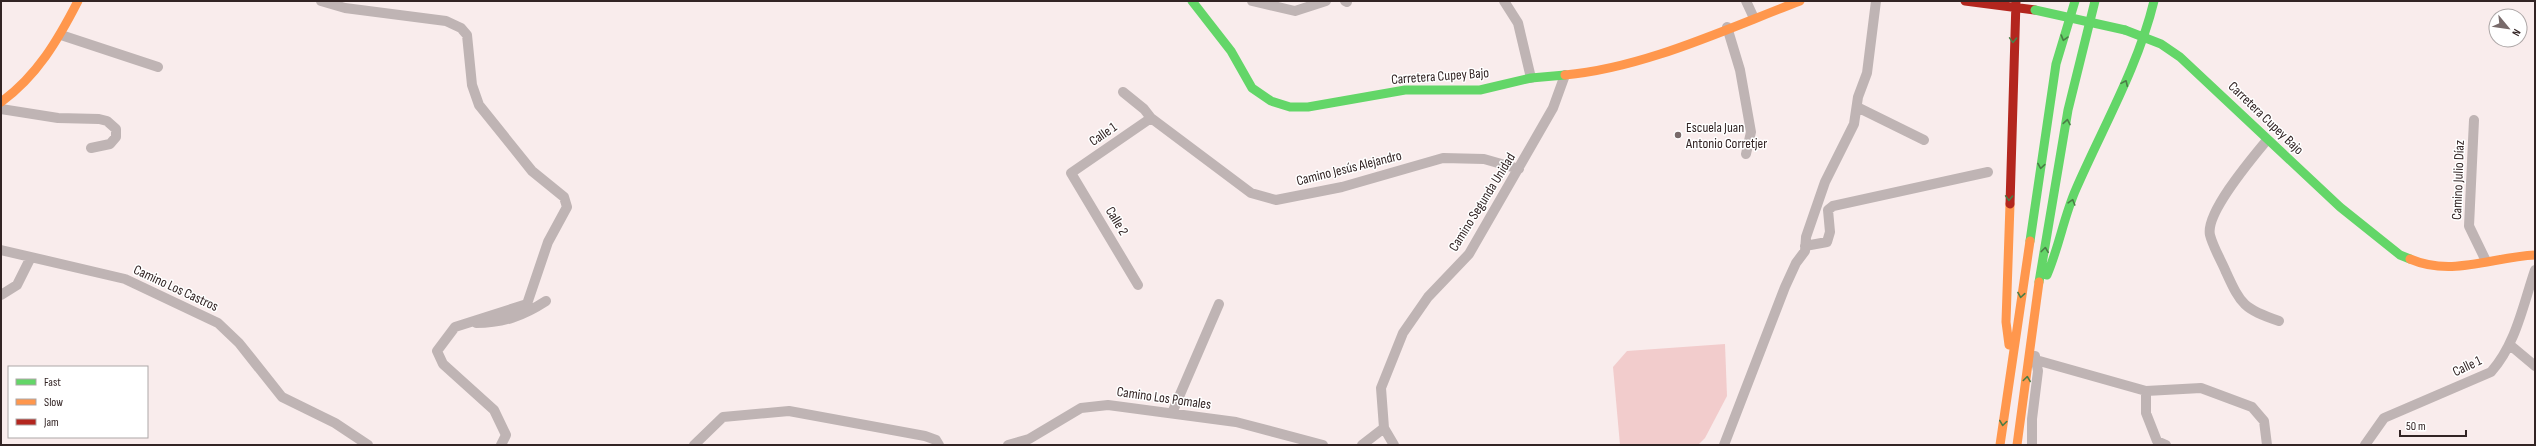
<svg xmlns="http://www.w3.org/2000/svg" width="2536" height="446" font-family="'Sofia Sans Condensed',sans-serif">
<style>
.green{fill:#f2cccc}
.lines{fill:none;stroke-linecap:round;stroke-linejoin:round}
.street{stroke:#bfb4b4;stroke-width:10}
.fast{stroke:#63d668;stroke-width:9}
.slow{stroke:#ff974d;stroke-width:9}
.jam{stroke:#b3261e;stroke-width:9}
.fast-bridge{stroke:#63d668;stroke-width:9}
.oneway{stroke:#4a7d46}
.poi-dot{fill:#786a6a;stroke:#fff;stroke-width:1.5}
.labels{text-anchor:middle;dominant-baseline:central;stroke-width:3;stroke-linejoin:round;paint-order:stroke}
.street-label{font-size:14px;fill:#322424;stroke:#fff}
.poi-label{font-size:14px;fill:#322424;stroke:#fff;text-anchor:start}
</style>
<rect width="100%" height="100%" fill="#f9ecec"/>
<path class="green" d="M 1725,344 L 1727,396 L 1705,438 L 1698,445 L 1620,445 L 1613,367 L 1627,351 Z"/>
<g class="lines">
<path class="street" d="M 321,1 L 345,8 L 446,21 L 461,28 L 467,35 L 472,85 L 479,105 L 532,171 L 564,197 L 567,207 L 548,242 L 527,304 L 455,327 L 437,351 L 443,364 L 494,410 L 506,435 L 501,445
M 1252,1 L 1295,11 L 1326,1
M 1345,1 L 1347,2
M 1504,1 L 1518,23 L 1531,78
M 1746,1 L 1753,16
M 1727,27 L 1740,70 L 1751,132 L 1746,154
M 61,35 L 158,67
M 1123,92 L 1144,109 L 1151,118 L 1251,193 L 1276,200 L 1342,187 L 1443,158 L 1484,159 L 1519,169
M 1857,107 L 1924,140
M 1,109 L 58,118 L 99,119 L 107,121 L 116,129 L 116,137 L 110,144 L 91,148
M 2474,120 L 2469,226 L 2486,261
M 2267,140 C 2253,157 2205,213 2210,235 C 2213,247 2221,260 2226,272 C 2241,305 2244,309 2279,321
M 1805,246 L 1827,242 L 1830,232 L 1828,210 L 1833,206 L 1988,172
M 1,250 L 125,279 L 218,323 L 239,343 L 282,397 L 335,423 L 368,445
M 1138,285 L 1071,173 L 1151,118
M 1,295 L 17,285 L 31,257
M 476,323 C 503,323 523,316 546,301
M 2510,345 L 2535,366
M 2036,360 L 2146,391 L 2201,388 L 2252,407 L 2264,421 L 2267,445
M 2146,391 L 2146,413 L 2157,441 L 2166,445
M 1172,413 L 1219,304
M 694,445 L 723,417 L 789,411 L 925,436 L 936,440 L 939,445
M 1008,445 L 1029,439 L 1081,408 L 1108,405 L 1236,422 L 1323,445
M 1362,445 L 1384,428
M 1394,445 L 1384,428 L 1381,388 L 1403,333 L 1428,297 L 1469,254 L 1553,108 L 1565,75
M 1724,445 L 1785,287 L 1796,263 L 1805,251 L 1806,237 L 1825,182 L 1854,124 L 1858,97 L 1867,73 L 1876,1
M 2032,445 L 2032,419 L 2038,371 L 2035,356
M 2365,445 L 2384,418 L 2491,372 C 2516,344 2523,305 2535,270"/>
<path class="fast" d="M 1192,1 L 1231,51 L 1252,88 L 1271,101 L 1290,107 L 1308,107 L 1405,90 L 1480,90 L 1531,78 L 1565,75
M 2125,30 L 2161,44 L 2180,57 L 2340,207 L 2400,255 L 2410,259
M 2030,241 L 2056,64 L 2075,1
M 2047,275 C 2059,247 2064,216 2076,189 C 2103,127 2138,67 2154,1
M 2039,282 L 2068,110 L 2095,1"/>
<path class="slow" d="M 1565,75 C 1644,68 1726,29 1800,1
M 1,102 C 37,76 58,40 78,1
M 2410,259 C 2452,277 2492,257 2535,255
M 2009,345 L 2006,322 L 2010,204
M 2000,445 L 2030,241
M 2017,445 L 2039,282"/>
<path class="jam" d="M 1965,1 L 2035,10
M 2010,204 L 2016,1"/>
<path class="fast-bridge" d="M 2035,10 L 2125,30"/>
</g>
<defs><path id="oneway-chevron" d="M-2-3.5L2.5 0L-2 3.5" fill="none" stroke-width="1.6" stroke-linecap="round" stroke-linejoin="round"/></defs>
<g class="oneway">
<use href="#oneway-chevron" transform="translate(2064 38) rotate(106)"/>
<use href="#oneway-chevron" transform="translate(2013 40) rotate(92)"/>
<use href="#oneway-chevron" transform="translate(2125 83) rotate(-66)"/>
<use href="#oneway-chevron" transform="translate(2067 122) rotate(-80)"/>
<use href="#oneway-chevron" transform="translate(2041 166) rotate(99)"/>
<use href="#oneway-chevron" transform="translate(2009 198) rotate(92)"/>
<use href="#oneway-chevron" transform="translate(2072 202) rotate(-73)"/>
<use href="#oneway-chevron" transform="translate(2045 250) rotate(-83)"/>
<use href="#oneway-chevron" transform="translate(2021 295) rotate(99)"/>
<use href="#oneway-chevron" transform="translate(2027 379) rotate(-82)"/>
<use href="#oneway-chevron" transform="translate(2003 423) rotate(98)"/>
</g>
<circle class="poi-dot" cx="1678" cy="135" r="4"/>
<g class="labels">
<g class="street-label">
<text transform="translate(1440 76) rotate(-4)">Carretera Cupey Bajo</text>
<text transform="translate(2266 118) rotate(44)">Carretera Cupey Bajo</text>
<text transform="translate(1103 134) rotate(-35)">Calle 1</text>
<text transform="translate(1349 168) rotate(-14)">Camino Jesús Alejandro</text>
<text transform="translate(2458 180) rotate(-88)">Camino Julio Díaz</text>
<text transform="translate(1482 202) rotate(-58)">Camino Segunda Unidad</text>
<text transform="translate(1117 221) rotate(59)">Calle 2</text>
<text transform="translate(176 288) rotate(25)">Camino Los Castros</text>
<text transform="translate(2467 366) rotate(-25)">Calle 1</text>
<text transform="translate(1164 398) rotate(8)">Camino Los Pomales</text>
</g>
<g class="poi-label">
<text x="1686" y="127">Escuela Juan<tspan x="1686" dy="16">Antonio Corretjer</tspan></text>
</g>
</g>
<rect width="2536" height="446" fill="none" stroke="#322424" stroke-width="4"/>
<rect x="8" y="366" width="140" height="72" fill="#ffffff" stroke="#ada7a7"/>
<rect x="16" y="379" width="20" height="6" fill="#63d668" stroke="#ada7a7"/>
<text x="44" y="386" font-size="12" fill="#322424">Fast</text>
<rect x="16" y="399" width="20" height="6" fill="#ff974d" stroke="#ada7a7"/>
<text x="44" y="406" font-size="12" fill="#322424">Slow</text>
<rect x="16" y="419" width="20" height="6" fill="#b3261e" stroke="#ada7a7"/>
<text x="44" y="426" font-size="12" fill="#322424">Jam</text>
<g transform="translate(2508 28) rotate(119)"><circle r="19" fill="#ffffff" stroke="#ada7a7"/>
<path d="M0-3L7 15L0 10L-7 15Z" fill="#786a6a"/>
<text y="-6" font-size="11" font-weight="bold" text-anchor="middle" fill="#322424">N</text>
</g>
<path d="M2400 430v6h66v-6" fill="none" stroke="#322424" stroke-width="2"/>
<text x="2406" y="430" font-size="12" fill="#322424" stroke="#ffffff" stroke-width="3" paint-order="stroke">50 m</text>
</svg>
